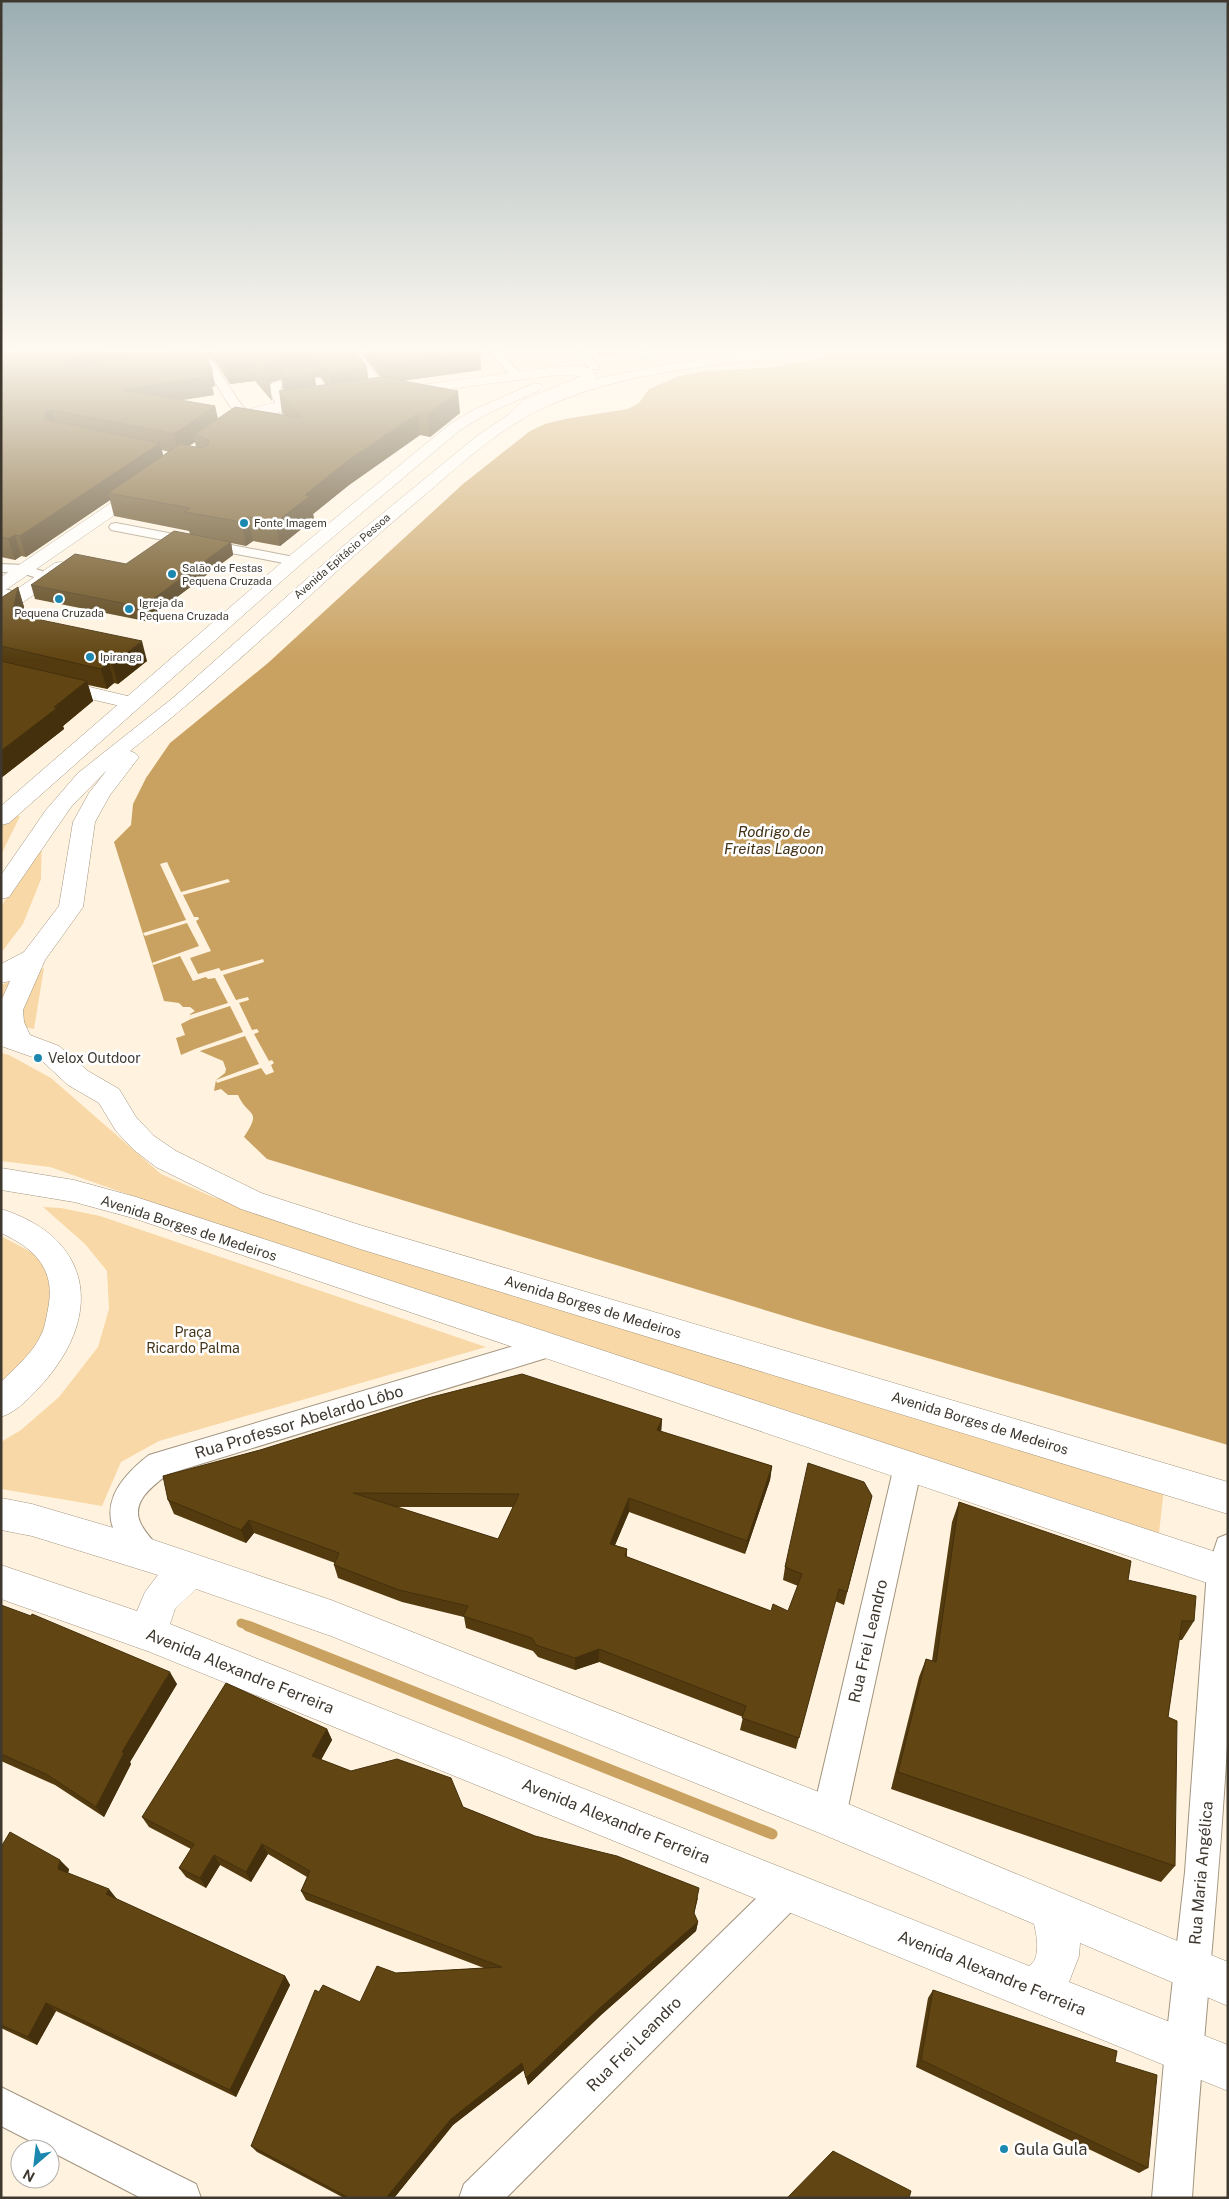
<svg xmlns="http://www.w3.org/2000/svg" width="1229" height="2199" font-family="'Public Sans',sans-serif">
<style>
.green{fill:#f8d8a6}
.water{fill:#c9a262}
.pier{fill:#fff3e0}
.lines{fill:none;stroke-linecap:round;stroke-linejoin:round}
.stream-far1{stroke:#c9a262;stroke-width:9}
.stream{stroke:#c9a262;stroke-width:11}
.street-casing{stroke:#a2947e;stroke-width:2}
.secondary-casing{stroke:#a2947e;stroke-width:1}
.highway-casing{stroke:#a2947e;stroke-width:1}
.street{fill:#fff;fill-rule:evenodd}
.secondary{fill:#fff;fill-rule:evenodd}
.highway{fill:#fff;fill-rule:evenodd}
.wall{fill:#533b0f;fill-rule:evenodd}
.shaded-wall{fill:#44300d}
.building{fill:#614512;stroke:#44300d;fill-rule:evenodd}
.poi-dot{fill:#1c88af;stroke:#fff;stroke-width:2}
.labels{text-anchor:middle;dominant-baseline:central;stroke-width:5;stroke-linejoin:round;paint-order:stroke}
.far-poi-label{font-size:11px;fill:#3e382f;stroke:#fff;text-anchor:start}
.far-street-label{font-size:11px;fill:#3e382f;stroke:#fff}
.poi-label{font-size:14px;fill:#3e382f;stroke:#fff;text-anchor:start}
.street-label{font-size:14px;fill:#3e382f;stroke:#fff}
.park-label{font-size:14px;fill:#453417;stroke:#fff}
.water-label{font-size:15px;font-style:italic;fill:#423114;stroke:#fff}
.near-street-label{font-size:16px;fill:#3e382f;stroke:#fff}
.near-poi-label{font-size:16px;fill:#3e382f;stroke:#fff;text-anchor:start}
</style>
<rect width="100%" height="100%" fill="#fff3e0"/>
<path class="green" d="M 11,815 L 20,816 L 1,855 L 1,826 Z
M 42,829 L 41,879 L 23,924 L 1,953 L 1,907 L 17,880 Z
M 44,968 L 34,1029 L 1,1022 L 1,985 Z
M 1,1053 L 9,1055 L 51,1078 L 161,1174 L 213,1197 L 1164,1489 L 1159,1533 L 233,1231 L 50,1167 L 1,1161 Z
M 43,1207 L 61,1208 L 100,1216 L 486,1347 L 159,1441 L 121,1462 L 102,1506 L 1,1489 L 1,1442 L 21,1430 L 59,1397 L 98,1347 L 109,1309 L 107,1271 L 85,1244 Z
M 1,1236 L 44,1259 L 64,1309 L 1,1406 Z"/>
<path class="water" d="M 843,352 L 1228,352 L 1228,1445 L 814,1325 L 267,1159 L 244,1137 C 263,1108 248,1118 238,1095 L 228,1095 L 221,1089 L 214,1091 L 216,1080 L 225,1073 L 226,1069 L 223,1061 L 195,1049 L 181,1055 L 176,1038 L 185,1035 L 181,1024 L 191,1019 L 190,1014 L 195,1011 L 190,1007 L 183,1007 L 179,1003 L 164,1001 L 114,842 L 131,825 L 133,804 L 146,778 L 170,743 L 268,663 L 463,484 L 530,431 L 545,424 L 565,419 L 628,409 L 639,403 L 649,389 L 679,376 L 706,371 L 777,367 Z"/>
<path class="pier" d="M 167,862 L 181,892 L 228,879 L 230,882 L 183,895 L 194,917 L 198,917 L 199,919 L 196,921 L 211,951 L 190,958 L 198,974 L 219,968 L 221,971 L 263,959 L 264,962 L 223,975 L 236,1000 L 248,997 L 249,1000 L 239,1003 L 252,1030 L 257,1029 L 259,1032 L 254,1034 L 269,1061 L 272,1060 L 274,1063 L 271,1065 L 274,1072 L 266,1075 L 261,1068 L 217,1083 L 216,1080 L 259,1064 L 245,1036 L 197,1052 L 195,1049 L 243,1032 L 230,1006 L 191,1019 L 190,1015 L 228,1003 L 215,978 L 208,979 L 206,977 L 193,981 L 180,956 L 153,965 L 152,963 L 199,946 L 187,923 L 145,936 L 143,933 L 186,920 L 160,864 Z"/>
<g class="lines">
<path class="stream-far1" d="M 241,1623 L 252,1627"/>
<path class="stream" d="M 248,1626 L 772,1834"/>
<g class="street-casing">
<path id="street" d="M 348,352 L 359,352 L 389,393 L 387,396 L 379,396 Z
M 489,352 L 500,352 L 521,374 L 521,378 L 513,378 Z
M 575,352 L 586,352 L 600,367 L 598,369 L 590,369 Z
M 638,352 L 649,352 L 654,357 L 648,360 L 644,359 Z
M 201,358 L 213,362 L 240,403 L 251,416 L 249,419 L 241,419 L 229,405 L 205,366 L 184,365 L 178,362 L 184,359 Z
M 317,378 L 321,379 L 334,400 L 332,403 L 324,403 L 313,385 L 282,387 L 280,388 L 288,406 L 282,410 L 278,409 L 268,387 C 278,376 303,379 317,378 Z
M 116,523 L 294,557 L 301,561 L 294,565 L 111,530 L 109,527 L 111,524 Z
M 1,564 L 24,565 L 51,574 L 53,577 L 46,581 L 22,573 L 1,572 Z
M 1,588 L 23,594 L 25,597 L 18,601 L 1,597 Z
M 547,1336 L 556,1339 L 560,1347 L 556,1355 L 168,1474 C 154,1485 131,1501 140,1522 C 145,1534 157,1543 163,1555 L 158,1565 L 148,1569 C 136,1564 130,1556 123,1546 C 95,1509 118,1479 149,1455 Z
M 908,1453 L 918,1457 L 922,1466 L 846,1816 L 841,1828 L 829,1833 L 817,1828 L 812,1816 L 894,1466 L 898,1457 Z
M 1228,1534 C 1228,1598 1229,1663 1228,1727 C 1220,1884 1202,2041 1192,2198 L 1152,2198 L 1165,2050 L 1185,1872 L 1207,1571 L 1218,1538 Z
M 789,1873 L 801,1878 L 806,1890 L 801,1902 L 506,2198 L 459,2198 L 464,2184 L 777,1878 Z
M 1,2087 L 196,2184 L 201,2198 L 141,2198 L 50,2151 L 50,2149 L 46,2149 L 1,2126 Z"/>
</g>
<g class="secondary-casing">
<path id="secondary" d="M 582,366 L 593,370 L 597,377 L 595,380 L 533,406 L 517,421 L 512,422 L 505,418 L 523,400 L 582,376 L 556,375 L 397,396 L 390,392 L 397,388 L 556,367 Z
M 317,398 L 322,399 L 324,402 L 322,405 L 265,415 L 228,432 L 220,427 C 236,405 292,400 317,398 Z
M 142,484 L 150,489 L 148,492 L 7,589 L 1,590 L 1,577 L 136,486 Z
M 61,562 L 67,563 L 70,567 L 67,571 L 8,613 L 1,614 L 1,600 L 55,563 Z
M 1,666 L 140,699 L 143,703 L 140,707 L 133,709 L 1,678 Z
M 1,1498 L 32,1504 L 148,1538 L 331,1600 L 829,1796 L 1228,1962 L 1228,2006 L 1080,1943 L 1079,1956 L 1069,1982 L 1228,2045 L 1228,2091 L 150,1652 L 1,1599 L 1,1565 L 137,1611 L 145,1592 L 158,1575 L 32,1536 L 1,1530 ZM 196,1589 L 331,1636 L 822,1834 L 1034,1924 C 1037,1936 1041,1959 1029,1966 L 170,1624 L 175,1609 Z"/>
</g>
<g class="highway-casing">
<path id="highway" d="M 763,352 L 802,352 L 795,356 C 713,366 629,371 552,404 C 502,425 461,464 420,499 C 321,581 231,673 130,751 L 135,753 L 139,757 L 110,795 L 95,822 L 83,907 L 45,960 L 23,1010 L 24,1022 L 30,1035 L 59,1046 L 88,1071 L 119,1089 L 136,1117 L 154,1136 L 176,1151 L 261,1193 L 360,1225 L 1228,1482 L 1228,1514 L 360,1249 L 241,1209 L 156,1167 L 134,1150 L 116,1131 L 99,1103 L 68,1085 L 41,1060 L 1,1046 L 1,1001 L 10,981 L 1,983 L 1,964 L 24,952 L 59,906 L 73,822 L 89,793 L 107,770 L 71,807 L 9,897 L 1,899 L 1,875 L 46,810 L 78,773 L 174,697 L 356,535 L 477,436 L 508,415 L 541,398 L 600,378 L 668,364 Z
M 535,383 L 540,384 L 542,387 L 540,390 L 485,415 L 460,430 L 300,565 L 9,823 L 1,825 L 1,806 L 288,557 L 450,424 L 475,409 Z
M 1,1168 L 74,1180 L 136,1197 L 1228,1556 L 1228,1590 L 133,1218 L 74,1202 L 1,1190 Z
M 1,1209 C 91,1237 104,1312 45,1381 C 32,1395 19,1411 1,1417 L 1,1382 C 15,1368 33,1353 41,1335 C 45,1328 46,1318 48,1309 C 56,1270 36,1249 1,1233 Z"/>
</g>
<use href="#street" class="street"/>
<use href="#secondary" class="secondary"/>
<use href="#highway" class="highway"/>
</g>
<path class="wall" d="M 1,352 L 14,352 L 13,353 L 18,352 L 356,352 L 368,379 L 380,377 L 361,352 L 480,352 L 481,370 L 402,381 L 460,413 L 430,437 L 420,435 L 349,485 L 313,514 L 314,519 L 280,546 L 253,541 L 246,546 L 231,543 L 233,555 L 145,621 L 35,599 L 31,585 L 126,564 L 190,534 L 189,531 L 114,516 L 110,500 L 26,557 L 21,556 L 15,560 L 1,557 ZM 205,357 L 215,361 L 230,384 L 255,381 L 272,401 L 270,384 L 272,382 L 281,379 L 283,390 L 279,391 L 282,413 L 284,415 L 218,419 L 215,406 L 181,400 L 214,395 L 212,387 L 215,386 ZM 315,377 L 321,377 L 326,385 L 316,386 ZM 195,442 L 196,447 L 189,446 ZM 162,450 L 169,452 L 163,456 Z
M 18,587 L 24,607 L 22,616 L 147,661 L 118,684 L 114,683 L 107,689 L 88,685 L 93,701 L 63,726 L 64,729 L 1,778 L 1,598 Z
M 662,1419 L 661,1432 L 772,1466 L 770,1480 L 745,1554 L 629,1512 L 615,1545 L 627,1549 L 627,1557 L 771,1611 L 788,1611 L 798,1586 L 783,1580 L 785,1567 L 872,1496 L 844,1605 L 835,1601 L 796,1749 L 740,1730 L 743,1717 L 599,1662 L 575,1670 L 538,1657 L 533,1651 L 466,1628 L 464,1617 L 402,1602 L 338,1578 L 334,1565 L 335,1563 L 254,1533 L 246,1543 L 174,1514 L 168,1500 ZM 396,1507 L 513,1507 L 498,1539 Z
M 959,1502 L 1128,1580 L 1194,1621 L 1182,1640 L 1179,1640 L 1168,1717 L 1175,1866 L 1161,1882 L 891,1789 L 919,1677 L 926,1659 L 932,1661 L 952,1522 Z
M 1,1605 L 177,1684 L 130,1762 L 131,1764 L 104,1817 L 55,1785 L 1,1761 Z
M 327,1729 L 332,1740 L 321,1760 L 351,1771 L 463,1807 L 535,1836 L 698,1898 L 694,1914 L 698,1922 L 696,1931 L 601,2015 L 528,2085 L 524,2070 L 453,2125 L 394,2198 L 344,2198 L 257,2152 L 251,2146 L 319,1992 L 360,2002 L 396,1973 L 484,1968 L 306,1900 L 301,1891 L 307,1877 L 268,1854 L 251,1882 L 220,1865 L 206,1888 L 186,1877 L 179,1868 L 191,1849 L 149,1827 L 142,1817 Z
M 1,1847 L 69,1869 L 68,1873 L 116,1899 L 285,1976 L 290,1985 L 236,2097 L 56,2011 L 37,2045 L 1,2028 Z
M 933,1990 L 1115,2062 L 1148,2168 L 1139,2173 L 916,2067 L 928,1998 Z"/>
<path class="shaded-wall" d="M 1,352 L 14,352 L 2,361 Z
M 99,352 L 202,352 L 75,376 L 62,364 L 70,358 Z
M 477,352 L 480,352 L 481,370 L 384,383 L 382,365 Z
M 598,352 L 621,352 L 598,355 Z
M 281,359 L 284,378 L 279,368 L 281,379 L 272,382 L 270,384 L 263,368 L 269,363 Z
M 252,362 L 255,381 L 230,384 L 226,365 Z
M 367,367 L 369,385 L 332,394 L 330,375 L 335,371 Z
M 212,368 L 215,386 L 212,387 L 214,395 L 126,409 L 122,390 L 204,369 Z
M 314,374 L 317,396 L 287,400 L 284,378 Z
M 458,391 L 460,413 L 430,437 L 428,414 Z
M 215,406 L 219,425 L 194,435 L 195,442 L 178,453 L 174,434 Z
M 52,410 L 57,429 L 53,430 L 44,417 L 47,411 Z
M 418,413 L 420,435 L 349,485 L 313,514 L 314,519 L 280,546 L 276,522 L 305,495 L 346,462 Z
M 160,443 L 165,463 L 108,493 L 110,500 L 26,557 L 20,536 Z
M 248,517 L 253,541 L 246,546 L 242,522 Z
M 15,535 L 21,556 L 15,560 L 8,539 Z
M 231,542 L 233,555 L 145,621 L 142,607 Z
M 18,587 L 24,607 L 18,634 L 12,614 Z
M 142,641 L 147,661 L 118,684 L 112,664 Z
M 109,663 L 114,683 L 107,689 L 101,669 Z
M 87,681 L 93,701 L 63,726 L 64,729 L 1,778 L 1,751 Z
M 662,1419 L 661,1433 L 657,1430 Z
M 772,1466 L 770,1480 L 745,1554 L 747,1541 Z
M 629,1498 L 629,1512 L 610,1557 L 610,1544 Z
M 249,1520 L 254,1533 L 246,1543 L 241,1530 Z
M 599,1649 L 599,1662 L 575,1670 L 575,1658 Z
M 170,1672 L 177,1684 L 130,1762 L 131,1764 L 104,1817 L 96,1807 L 122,1752 Z
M 327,1729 L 332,1740 L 317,1767 L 312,1756 Z
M 262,1844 L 268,1854 L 251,1882 L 246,1872 Z
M 214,1855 L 220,1865 L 206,1888 L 200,1878 Z
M 60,1860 L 69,1869 L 67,1878 L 58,1869 Z
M 109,1889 L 117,1899 L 114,1903 L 106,1894 Z
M 698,1922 L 696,1931 L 601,2015 L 528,2085 L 526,2078 L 601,2007 Z
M 285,1976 L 290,1985 L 236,2097 L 230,2090 Z
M 46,2003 L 56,2011 L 37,2045 L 28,2037 Z
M 522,2063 L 524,2070 L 453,2125 L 394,2198 L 386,2198 L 451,2119 Z"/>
<path class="building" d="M 18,352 L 99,352 L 70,358 L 62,364 L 71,369 L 136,354 L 167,352 L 202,352 L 212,368 L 204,369 L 210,376 L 122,390 L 215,406 L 174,434 L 52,410 L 47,411 L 44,417 L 47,420 L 160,443 L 20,536 L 15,535 L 8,539 L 1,537 L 1,367 L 3,366 L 1,359 L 1,355 Z
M 217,352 L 356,352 L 367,367 L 335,371 L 345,373 L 330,375 L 319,359 L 281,359 L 269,363 L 263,368 L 269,382 L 252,362 L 226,365 Z
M 373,352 L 477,352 L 382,365 Z
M 309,366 L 314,374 L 284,378 L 279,368 Z
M 382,377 L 458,391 L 428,414 L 418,413 L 346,462 L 305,495 L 310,496 L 276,522 L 248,517 L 242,522 L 185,512 L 190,508 L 108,493 L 180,444 L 201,448 L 209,444 L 209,441 L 202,437 L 194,435 L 235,407 L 302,418 L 279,391 Z
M 174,531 L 231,542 L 142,607 L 31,585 L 75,554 L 126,564 Z
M 18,587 L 12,614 L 142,641 L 112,664 L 109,663 L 101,669 L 1,646 L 1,598 Z
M 1,661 L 87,681 L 54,707 L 57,708 L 1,751 Z
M 522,1374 L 662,1419 L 657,1430 L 772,1466 L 747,1541 L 629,1498 L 610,1544 L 627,1549 L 625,1556 L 771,1611 L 773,1604 L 788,1611 L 802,1574 L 785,1567 L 808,1463 L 864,1482 L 872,1496 L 847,1592 L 839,1589 L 799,1738 L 742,1718 L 746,1706 L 599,1649 L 575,1658 L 536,1645 L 532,1638 L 463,1616 L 468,1606 L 399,1590 L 334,1565 L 339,1553 L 249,1520 L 241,1530 L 168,1500 L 163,1476 L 260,1450 L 428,1398 ZM 353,1493 L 519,1494 L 498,1539 Z
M 959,1502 L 1131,1561 L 1128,1580 L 1196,1596 L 1194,1621 L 1182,1621 L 1168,1717 L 1177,1721 L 1175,1866 L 898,1772 L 926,1659 L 936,1662 Z
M 1,1605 L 31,1616 L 32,1614 L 170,1672 L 122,1752 L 124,1753 L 96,1807 L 46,1774 L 1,1754 Z
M 226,1683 L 327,1729 L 312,1756 L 351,1771 L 397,1759 L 451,1778 L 463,1807 L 535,1836 L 617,1856 L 699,1888 L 694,1913 L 698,1922 L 601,2007 L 526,2078 L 522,2063 L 451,2119 L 386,2198 L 349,2198 L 251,2146 L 315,1990 L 319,1992 L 323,1985 L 360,2002 L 377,1966 L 396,1973 L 502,1967 L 301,1891 L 310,1871 L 262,1844 L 246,1872 L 214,1855 L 200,1878 L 179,1868 L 194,1844 L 142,1817 Z
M 10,1832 L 60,1860 L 58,1869 L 109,1889 L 106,1894 L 285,1976 L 230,2090 L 46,2003 L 28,2037 L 1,2025 L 1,1847 Z
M 933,1990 L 1117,2051 L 1115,2062 L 1157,2075 L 1148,2168 L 921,2060 Z
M 833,2151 L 911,2191 L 909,2198 L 787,2198 Z"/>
<linearGradient id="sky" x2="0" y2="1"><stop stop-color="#9badb2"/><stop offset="0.53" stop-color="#fffaf1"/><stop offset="1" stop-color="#fffaf1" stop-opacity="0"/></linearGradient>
<rect width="1229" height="660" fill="url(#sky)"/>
<g class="poi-dot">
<circle cx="244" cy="523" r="5"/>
<circle cx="172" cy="574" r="5"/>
<circle cx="59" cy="599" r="5"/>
<circle cx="129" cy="609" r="5"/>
<circle cx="90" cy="657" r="5"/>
<circle cx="38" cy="1058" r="5"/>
<circle cx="1004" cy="2149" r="5"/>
</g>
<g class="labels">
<g class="far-poi-label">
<text x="254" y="523">Fonte Imagem</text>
<text x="182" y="568">Salão de Festas<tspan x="182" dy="13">Pequena Cruzada</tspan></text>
<text x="139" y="603">Igreja da<tspan x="139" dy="13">Pequena Cruzada</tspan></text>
<text x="59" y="613" text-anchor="middle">Pequena Cruzada</text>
<text x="100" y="657">Ipiranga</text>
</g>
<g class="far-street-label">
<text transform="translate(342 556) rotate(-41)">Avenida Epitácio Pessoa</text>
</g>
<g class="poi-label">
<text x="48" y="1058">Velox Outdoor</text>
</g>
<g class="street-label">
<text transform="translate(189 1228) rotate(18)">Avenida Borges de Medeiros</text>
<text transform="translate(593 1307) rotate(17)">Avenida Borges de Medeiros</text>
<text transform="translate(980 1423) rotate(17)">Avenida Borges de Medeiros</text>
</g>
<g class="park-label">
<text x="193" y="1332">Praça<tspan x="193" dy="16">Ricardo Palma</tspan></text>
</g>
<g class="water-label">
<text x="774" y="831">Rodrigo de<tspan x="774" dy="17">Freitas Lagoon</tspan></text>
</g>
<g class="near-street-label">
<text transform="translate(299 1422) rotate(-17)">Rua Professor Abelardo Lôbo</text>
<text transform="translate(868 1641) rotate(-77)">Rua Frei Leandro</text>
<text transform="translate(240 1671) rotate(22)">Avenida Alexandre Ferreira</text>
<text transform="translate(616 1821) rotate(22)">Avenida Alexandre Ferreira</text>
<text transform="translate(1201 1873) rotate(-85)">Rua Maria Angélica</text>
<text transform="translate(992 1973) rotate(22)">Avenida Alexandre Ferreira</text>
<text transform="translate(634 2044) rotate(-45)">Rua Frei Leandro</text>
</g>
<g class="near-poi-label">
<text x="1014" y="2149">Gula Gula</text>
</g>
</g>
<rect width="1229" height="2199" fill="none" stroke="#3e382f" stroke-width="5"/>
<g transform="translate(35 2164) rotate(208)"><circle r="24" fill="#ffffff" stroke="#b2afac"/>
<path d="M0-4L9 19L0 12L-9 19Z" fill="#1c88af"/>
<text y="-8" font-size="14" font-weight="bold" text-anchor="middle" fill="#3e382f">N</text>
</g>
</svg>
